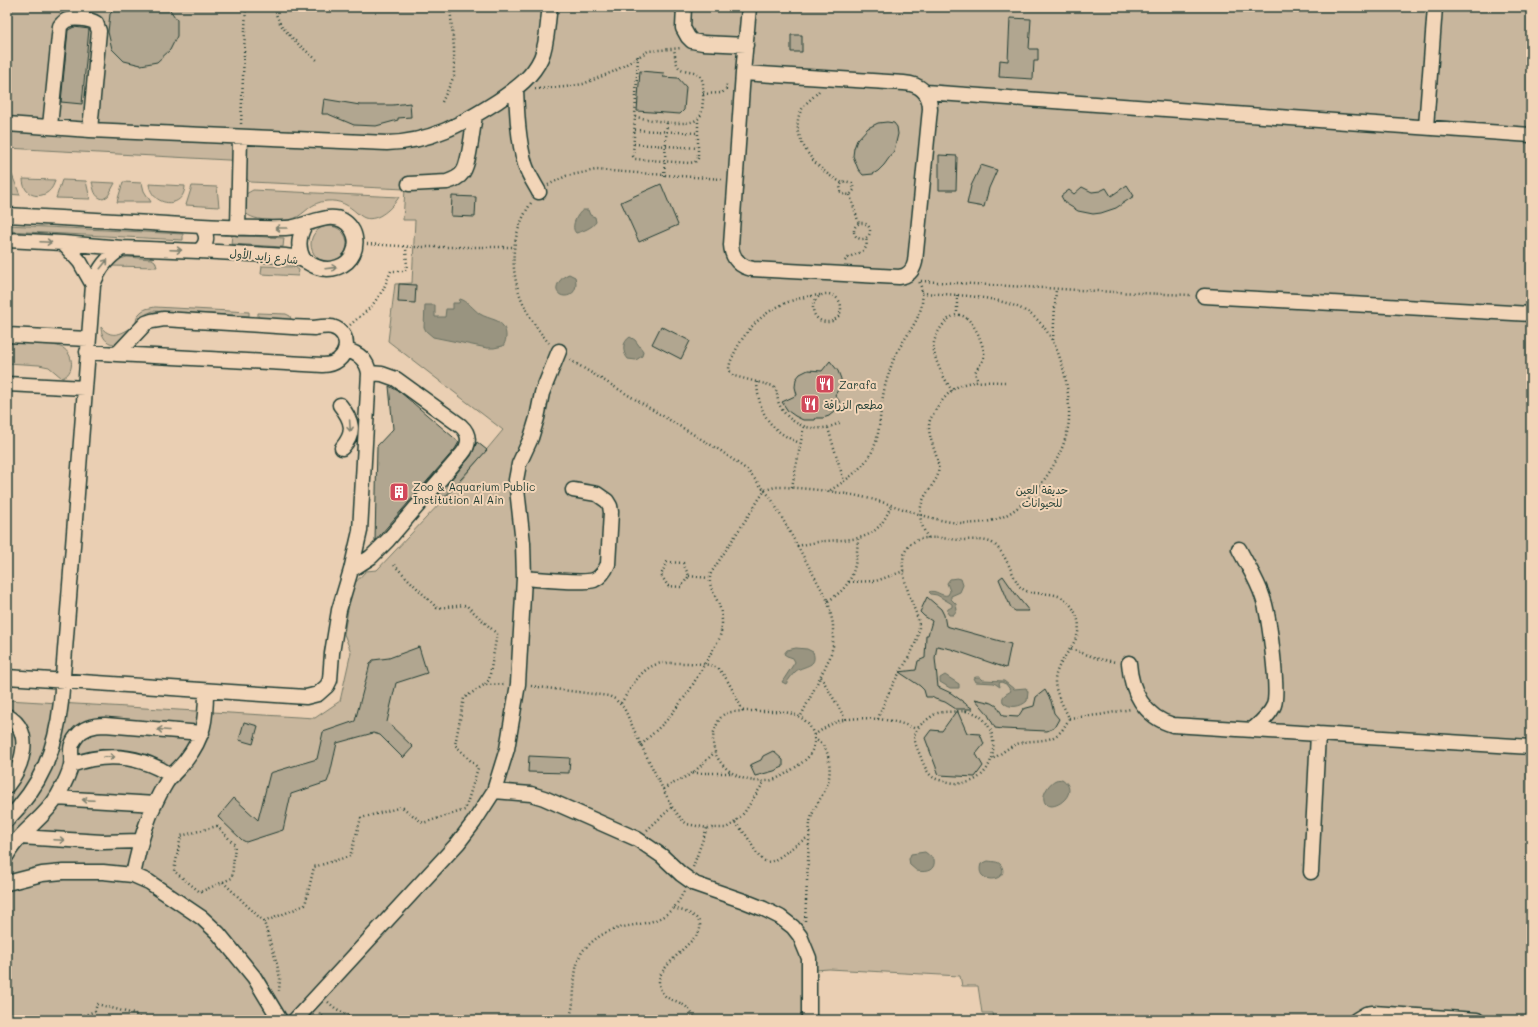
<svg xmlns="http://www.w3.org/2000/svg" width="1538" height="1027" font-family="Mali,'Playpen Sans Arabic',sans-serif">
<style>
.green{fill:#c8b69d;stroke:#747a68}
.water{fill:#999480;stroke:#687162}
.building{fill:#b1a690;stroke:#1f3d34}
.lines{fill:none;stroke-linecap:round;stroke-linejoin:round}
.minor-casing{stroke:#1f3d34;stroke-width:17}
.path{stroke:#1f3d34;stroke-width:2.5;stroke-dasharray:1 3;stroke-linecap:butt}
.minor{stroke:#f2d5b8;stroke-width:14}
.oneway{stroke:#7e816f}
.labels{text-anchor:middle;dominant-baseline:central;stroke-width:4;stroke-linejoin:round;paint-order:stroke}
.street-label{font-size:11px;fill:#1f3d34;stroke:#f2d5b8}
.poi-label{font-size:11px;fill:#1f3d34;stroke:#f2d5b8;text-anchor:start}
.park-label{font-size:11px;fill:#30493e;stroke:#f2d5b8}
</style>
<rect width="100%" height="100%" fill="#eacfb3"/>
<filter id="ink" filterUnits="userSpaceOnUse"><feTurbulence type="fractalNoise" baseFrequency=".025" numOctaves="2"/><feDisplacementMap in="SourceGraphic" scale="8" xChannelSelector="R" yChannelSelector="G"/><feConvolveMatrix kernelMatrix="1 2 1 2 8 2 1 2 1" color-interpolation-filters="sRGB"/></filter>
<g filter="url(#ink)">
<path class="green" d="M 7,7 L 1531,7 L 1531,1020 L 994,1020 L 993,1013 L 982,1013 L 978,986 L 962,986 L 960,976 L 829,969 L 803,971 L 803,1020 L 7,1020 L 7,700 L 315,718 L 340,701 L 351,652 L 344,634 L 352,586 L 366,571 L 377,570 L 458,484 L 503,430 L 388,341 L 395,284 L 412,283 L 415,220 L 403,220 L 405,189 L 250,182 L 246,178 L 246,161 L 7,148 Z
M 7,175 L 12,175 L 20,195 L 7,194 Z
M 23,179 L 55,180 C 51,201 23,201 23,179 Z
M 62,180 L 86,181 L 90,199 L 56,198 Z
M 92,182 L 115,183 L 108,196 L 103,199 C 94,197 94,189 92,182 Z
M 123,182 L 142,183 L 144,191 L 151,202 L 117,202 Z
M 149,184 L 185,186 C 184,210 152,207 149,184 Z
M 192,186 L 217,187 L 219,207 L 186,205 Z
M 253,190 L 399,197 C 393,207 378,222 365,218 C 362,217 360,215 357,213 C 348,205 340,200 327,201 C 310,202 306,214 293,219 C 284,222 247,222 244,210 C 243,206 244,200 244,195 Z
M 7,225 L 183,234 L 183,240 L 7,231 Z
M311 244a18 18 0 1 1 36 0a18 18 0 1 1-36 0Z
M 232,235 L 284,238 L 283,247 L 231,244 Z
M 127,257 L 152,259 L 155,261 L 157,267 L 111,266 L 117,260 Z
M 262,266 L 295,267 L 299,270 L 298,276 L 261,274 Z
M 150,308 L 155,307 L 249,312 L 249,316 L 153,311 L 146,314 L 136,323 C 136,315 142,309 150,308 Z
M 258,313 L 286,314 L 290,316 L 291,320 L 258,319 Z
M 101,327 C 109,337 118,336 129,329 C 127,332 126,336 124,338 C 113,351 101,340 101,327 Z
M 7,343 C 21,343 51,342 63,348 C 74,355 75,373 62,378 L 49,367 L 39,365 L 7,363 Z"/>
<path class="water" d="M 583,210 L 588,210 L 590,215 L 595,217 L 596,222 C 593,227 582,232 576,233 C 570,227 577,214 583,210 Z
M 569,274 L 575,277 C 582,303 548,300 559,282 C 562,278 564,276 569,274 Z
M 460,299 C 468,301 473,309 480,314 C 485,317 490,318 495,320 C 506,324 509,337 503,346 L 494,348 L 487,348 L 433,337 L 426,331 L 424,327 L 425,305 L 435,305 L 435,317 L 445,317 L 446,309 L 453,309 L 453,303 L 459,303 Z
M 630,337 L 635,340 L 643,351 L 642,356 L 636,360 L 628,359 C 622,352 622,342 630,337 Z
M 957,578 L 961,579 L 963,585 L 960,592 L 951,596 L 951,599 L 956,604 L 957,610 L 953,615 L 949,615 L 947,612 L 948,609 L 952,607 L 952,604 L 937,595 L 931,594 L 929,592 C 936,589 941,597 948,595 L 950,591 L 947,583 L 950,579 Z
M 796,648 L 807,649 L 813,652 C 818,667 805,665 796,671 C 792,675 789,679 786,684 L 782,682 L 795,662 L 793,658 L 787,656 L 784,654 L 787,650 Z
M 945,675 L 959,684 L 959,688 L 950,688 L 940,682 L 940,678 Z
M 976,677 L 980,677 L 983,680 L 1004,681 L 1014,689 L 1026,688 L 1028,692 L 1027,701 C 1021,707 1009,709 1003,702 C 1001,695 1007,694 1011,691 L 1006,684 L 1001,682 L 999,683 L 1000,687 L 994,683 L 976,682 L 974,678 Z
M 1062,779 C 1084,794 1047,817 1044,800 C 1042,794 1050,782 1056,780 C 1058,779 1060,780 1062,779 Z
M 925,852 L 934,859 C 936,870 927,873 917,871 L 910,865 L 909,859 L 911,854 Z
M 988,861 C 994,862 1000,861 1002,867 C 1009,882 974,885 981,864 Z"/>
<path class="building" d="M 117,7 L 168,7 L 177,20 L 177,36 L 170,50 L 157,62 L 141,65 L 124,61 L 112,49 L 108,32 L 110,14 Z
M 1010,18 L 1031,19 L 1029,49 L 1038,49 L 1038,61 L 1034,61 L 1033,79 L 999,77 L 1000,60 L 1008,61 Z
M 74,27 L 89,29 L 82,104 L 61,102 L 68,30 Z
M 791,35 L 802,35 L 802,52 L 791,52 Z
M 640,71 L 664,73 L 663,77 L 678,78 L 686,87 L 684,110 L 680,114 L 637,111 Z
M 324,99 L 360,105 L 393,105 L 410,103 L 411,117 L 398,118 L 398,120 L 376,126 L 354,125 L 328,114 L 322,114 Z
M 887,122 L 894,123 L 897,127 L 898,134 L 894,151 L 884,165 L 878,171 L 873,174 L 863,175 L 858,169 L 853,156 L 854,148 L 857,140 L 868,128 L 878,123 Z
M 939,155 L 957,156 L 956,190 L 939,190 Z
M 981,165 L 997,170 L 989,188 L 984,207 L 967,204 L 971,186 Z
M 661,184 L 678,225 L 639,242 L 621,202 Z
M 1127,185 L 1134,196 L 1116,208 L 1101,213 L 1093,214 L 1078,211 L 1065,203 L 1061,196 L 1069,190 L 1074,194 L 1082,187 L 1092,192 L 1100,191 L 1106,188 L 1111,196 Z
M 452,196 L 476,197 L 475,217 L 451,216 Z
M 399,284 L 416,285 L 415,303 L 398,302 Z
M 661,326 L 690,341 L 681,359 L 652,344 Z
M 830,361 L 838,371 L 841,379 L 841,385 L 835,395 L 842,405 L 829,416 L 823,418 L 816,418 L 815,420 L 803,420 L 795,416 L 788,411 L 782,402 L 797,395 L 795,387 L 796,379 L 800,374 L 808,370 L 822,371 Z
M 389,386 L 400,392 L 459,442 L 455,449 L 375,541 L 377,446 L 393,429 Z
M 477,442 L 487,450 L 444,498 L 439,494 L 471,456 Z
M 1003,576 L 1017,596 L 1029,611 L 1015,611 L 1011,608 L 999,579 Z
M 927,597 L 941,609 L 944,615 L 946,626 L 1011,644 L 1006,668 L 951,649 L 937,646 L 935,658 L 938,687 L 951,693 L 973,709 L 956,709 L 945,702 L 935,699 L 932,697 L 926,697 L 924,690 L 920,686 L 899,672 L 916,670 L 918,661 L 925,658 L 926,635 L 928,635 L 932,621 L 924,616 L 920,612 Z
M 419,647 L 427,673 L 396,683 L 387,722 L 413,747 L 403,758 L 380,735 L 373,733 L 337,743 L 330,774 L 327,782 L 291,794 L 283,830 L 246,842 L 242,840 L 218,817 L 234,798 L 258,820 L 270,773 L 317,759 L 323,732 L 355,721 L 370,664 L 373,660 L 389,658 Z
M 1045,690 L 1051,701 L 1054,713 L 1059,719 L 1054,728 L 1047,731 L 1003,729 L 995,728 L 987,713 L 975,699 L 992,703 L 997,706 L 1003,716 L 1018,717 L 1023,709 L 1034,706 L 1036,697 Z
M 957,710 L 967,733 L 980,734 L 984,744 L 976,754 L 983,766 L 975,777 L 939,775 L 925,738 L 931,730 L 942,731 Z
M 244,722 L 258,726 L 253,744 L 239,740 Z
M 773,751 L 783,760 L 783,767 L 774,771 L 755,776 L 750,765 L 761,760 L 763,756 Z
M 529,756 L 570,758 L 569,773 L 528,772 Z"/>
<g class="lines">
<g class="minor-casing">
<path id="minor" d="M 684,7 L 683,28 L 688,37 L 692,41 L 703,43 L 746,45
M 743,73 L 904,83 C 920,84 930,93 930,109 L 915,262 C 913,271 908,276 899,277 L 753,269 C 740,267 732,259 731,245 Z
M 743,73 L 749,7
M 516,89 C 517,113 518,140 525,164 C 528,174 534,183 539,192
M 925,92 L 1531,135
M 7,124 L 90,130 L 387,143 C 431,142 462,124 498,101 C 515,89 532,78 541,58 C 548,42 547,24 550,7
M 50,126 L 60,26 C 62,24 64,21 67,20 C 74,17 90,19 96,23 L 99,31 L 90,130
M 1426,127 L 1435,7
M 409,184 L 447,182 C 453,180 459,178 463,172 C 470,161 472,130 475,116
M 7,215 C 55,218 102,220 150,223 C 195,226 241,229 286,228 C 307,228 335,205 351,228 C 356,235 357,245 353,254 C 347,267 330,272 317,267 C 311,265 306,261 301,259 C 296,257 291,257 286,256 L 199,251 L 122,248 L 63,243 L 7,240
M 238,228 L 240,137
M 63,243 L 80,262 L 93,285
M 199,251 C 208,243 208,235 201,226
M 304,260 C 297,248 298,237 305,225
M 1204,296 L 1531,314
M 7,335 L 88,339
M 87,352 L 117,354 L 323,365 C 349,365 354,333 332,327 C 327,326 320,327 314,328 C 307,328 300,327 292,327 C 250,324 207,322 164,319 L 152,321 L 146,323 L 117,354
M 7,384 L 85,388
M 340,405 C 352,420 356,432 342,448
M 1239,549 C 1247,565 1258,581 1263,598 C 1269,614 1279,691 1274,705 C 1270,715 1260,723 1252,730
M 351,570 L 371,557 L 388,540 L 462,454 C 470,445 470,434 461,426 L 396,379 L 382,374 L 369,373
M 524,578 C 539,579 582,584 594,580 C 601,577 605,571 608,564 L 611,512 L 610,506 L 607,501 L 597,494 L 573,490
M 1129,663 C 1131,691 1144,717 1173,725 L 1531,747
M 7,677 L 306,697 L 318,694 L 327,686 L 330,680 L 332,653 L 339,610 L 351,570 L 360,531 L 369,373 C 367,360 358,353 346,350
M 7,716 C 35,731 22,767 7,786
M 71,765 C 106,752 140,755 172,776
M 494,791 L 531,794 L 544,798 L 637,839 L 662,856 L 681,874 L 695,884 L 744,901 L 764,909 L 780,917 L 793,927 L 800,936 L 809,958 L 809,1020
M 56,798 L 155,804
M 7,820 C 41,786 56,750 61,702 L 93,285 C 99,268 107,258 122,248
M 20,837 L 102,842 L 140,841
M 7,855 C 19,832 44,819 57,797 C 62,788 69,776 71,765 C 73,754 67,748 77,736 C 84,727 94,725 105,725 L 202,733
M 1311,872 L 1318,734
M 133,875 C 140,842 148,812 166,783 C 171,775 180,768 186,760 C 204,737 206,719 206,691
M 7,883 L 42,874 L 63,872 L 103,872 L 133,875 L 149,882 L 202,918 L 218,933 L 254,977 L 280,1020
M 295,1020 L 458,843 L 474,822 L 494,791 L 507,749 L 518,684 L 524,578 L 523,543 L 516,480 L 519,464 L 531,438 L 537,418 L 542,393 L 559,351
M 1356,1020 L 1366,1014 L 1373,1013 L 1477,1020"/>
</g>
<path class="path" d="M 276,7 C 276,11 276,16 278,19 C 283,32 306,51 317,60
M 638,56 L 633,156 L 635,159 L 689,163 L 695,162 L 698,158 L 698,119
M 535,89 L 565,87 L 583,84 L 615,71 L 648,51 L 682,48
M 819,91 C 814,97 806,102 802,109 C 789,130 808,158 824,171 C 829,176 836,179 842,183 L 845,181 L 852,183 L 854,190 L 850,195 L 843,194 L 841,192 L 840,186 L 842,183
M 703,94 L 722,93 L 726,89 L 727,84
M 442,102 L 454,76 L 454,48 L 450,7
M 635,117 C 649,119 688,129 699,118 C 703,113 702,106 703,100 C 703,92 705,83 700,76 C 694,68 680,74 677,64 C 675,60 675,54 674,49
M 241,124 L 246,7
M 635,130 L 698,133
M 634,144 L 698,148
M 664,176 L 667,122
M 548,185 L 566,176 L 596,170 L 722,179
M 850,195 L 859,224
M 531,203 C 500,251 513,302 549,343
M854 231a8 8 0 1 1 16 0a8 8 0 1 1-16 0Z
M 367,244 L 414,247 L 514,247
M 845,261 C 853,251 870,256 866,238
M 921,281 L 1114,292 L 1191,295
M813 308a14 14 0 1 1 28 0a14 14 0 1 1-28 0Z
M 820,295 C 783,298 753,316 736,350 C 733,356 729,363 729,370 L 734,376 L 773,386 C 779,392 776,399 780,406 C 792,429 820,434 841,422
M 957,295 L 957,315
M 350,325 L 371,307 L 383,290 L 391,271 L 405,271 L 407,269 L 406,247
M 1053,340 L 1056,289
M 570,360 L 721,451 L 747,470 L 771,498 L 828,601 L 833,624 L 833,646 L 830,657 L 801,716
M 757,382 C 758,413 771,432 800,443
M 952,391 C 945,379 936,365 934,351 C 932,342 937,333 942,326 C 958,305 970,317 979,336 C 981,342 985,351 984,357 C 983,363 977,367 975,373 L 978,382
M 828,428 L 844,481
M 792,487 L 804,426
M 827,492 C 843,483 861,470 870,455 C 881,438 879,415 883,396 C 885,384 889,372 893,361 C 904,333 932,313 919,281
M 928,538 C 918,521 917,506 929,490 C 932,485 937,479 938,474 C 941,455 925,438 930,420 C 936,408 948,390 961,385 C 974,380 991,382 1005,382
M 797,546 C 807,544 816,542 825,541 C 858,539 878,541 891,505
M 667,562 L 683,563 L 689,576 L 681,587 L 668,586 L 661,575 Z
M 394,565 L 437,608 L 466,605 L 497,634 L 489,680 L 485,684
M 689,576 L 709,578
M 849,582 L 876,581 L 904,571
M 828,601 C 854,585 856,568 858,539
M 1071,649 L 1099,659 L 1116,662
M 821,677 L 846,720
M 531,686 L 609,696 L 615,699 L 624,708 L 641,745 L 672,807 L 683,821 L 687,824 L 707,828 L 726,828 L 733,824 L 744,813 L 764,782
M 621,703 C 632,687 641,666 662,663 C 674,663 705,662 715,667 C 726,672 737,700 743,711
M 743,711 C 767,712 803,705 813,733 C 816,740 813,750 809,756 C 804,762 797,766 790,771 C 782,776 774,781 765,781 C 738,784 707,762 714,732 C 716,727 718,720 722,716 C 727,711 736,712 743,711 Z
M 966,711 C 1008,716 1001,794 949,782 C 944,781 938,780 934,778 C 927,774 923,763 920,755 C 912,737 911,731 928,719 C 931,717 934,714 938,713 C 947,711 957,712 966,711 Z
M 1069,718 L 1099,715 L 1131,709
M 878,719 C 882,708 887,696 892,686 C 901,669 914,653 918,634 C 921,622 916,614 912,603 C 905,583 892,548 920,539 C 932,536 948,539 960,540 C 969,540 981,539 990,542 C 1003,547 1011,572 1018,584 C 1031,604 1063,579 1077,617 C 1086,642 1056,657 1055,681 C 1055,694 1064,706 1069,718 C 1068,722 1065,725 1063,729 C 1051,745 1033,738 1017,744 C 1008,747 1000,755 992,759
M 814,735 C 822,730 830,724 839,721 C 861,715 895,719 916,729
M 641,745 L 666,721 L 688,693 L 719,639 C 723,627 723,617 719,605 C 715,594 707,586 711,573 L 765,490 L 775,487 L 784,487 C 813,489 843,492 871,499 C 910,509 952,532 994,520 C 1030,510 1068,455 1069,418 C 1070,385 1060,338 1033,316 C 1006,295 955,295 922,293
M 693,773 L 730,773
M 663,789 L 693,773 L 715,752
M 735,823 C 740,828 746,834 749,840 C 756,850 761,870 778,858 C 789,851 797,843 809,837
M 217,826 L 235,845 L 232,878 L 200,892 L 174,871 L 181,836 Z
M 647,830 L 672,807
M 693,867 L 707,828
M 223,882 L 264,922 L 277,964 L 280,979 L 279,991
M 674,908 C 686,912 707,917 698,934 C 690,943 664,966 660,976 C 657,985 661,995 670,999 C 682,1003 690,1007 695,1020
M 805,921 L 810,822 C 816,796 833,792 829,761 C 827,749 824,744 814,739
M 264,922 L 305,905 L 314,867 L 350,856 L 361,818 L 402,807 L 423,823 L 465,810 L 478,768 L 455,745 L 464,698 L 484,685 L 506,684
M 328,1002 L 335,1008 L 356,1020
M 319,1013 L 326,1020
M 72,1020 L 95,1011 L 97,1004 L 137,1015 L 141,1020
M 569,1020 C 577,999 571,972 581,954 C 583,949 588,946 592,942 C 625,913 662,939 684,891"/>
<use href="#minor" class="minor"/>
</g>
<defs><path id="oneway-shaft" d="M-6 0H5M1.5-3L5.5 0L1.5 3" fill="none" stroke-width="1.6" stroke-linecap="round" stroke-linejoin="round"/></defs>
<g class="oneway">
<use href="#oneway-shaft" transform="translate(281 228) rotate(-180)"/>
<use href="#oneway-shaft" transform="translate(46 242) rotate(3)"/>
<use href="#oneway-shaft" transform="translate(176 250) rotate(2)"/>
<use href="#oneway-shaft" transform="translate(104 264) rotate(-51)"/>
<use href="#oneway-shaft" transform="translate(331 268) rotate(-7)"/>
<use href="#oneway-shaft" transform="translate(350 426) rotate(86)"/>
<use href="#oneway-shaft" transform="translate(163 730) rotate(-175)"/>
<use href="#oneway-shaft" transform="translate(109 757) rotate(-1)"/>
<use href="#oneway-shaft" transform="translate(88 800) rotate(-177)"/>
<use href="#oneway-shaft" transform="translate(59 840) rotate(3)"/>
</g>
</g>
<defs>
<g id="restaurant-square" transform="scale(1)"><rect x="-9" y="-9" width="18" height="18" rx="4" fill="#d1495b" stroke="#f2d5b8"/><path d="M-5-6h1v4h1v-4h1v4h1v-4h1v5L-1.5 .5V6h-2V.5L-5-1ZM5-6V6H3V1.5H1.5Q1.5-4 5-6Z" fill="#fff"/></g>
<g id="building-square" transform="scale(1)"><rect x="-9" y="-9" width="18" height="18" rx="4" fill="#d1495b" stroke="#f2d5b8"/><path d="M-4-6H4V6H1V3H-1V6H-4ZM-2.5-4.3h1.7v1.8h-1.7ZM.8-4.3h1.7v1.8H.8ZM-2.5-1h1.7V.8h-1.7ZM.8-1h1.7V.8H.8Z" fill="#fff"/></g>
</defs>
<g fill-rule="evenodd">
<use href="#restaurant-square" x="825" y="384"/>
<use href="#restaurant-square" x="810" y="404"/>
<use href="#building-square" x="399" y="492"/>
</g>
<g class="labels">
<g class="street-label">
<text transform="translate(264 256) rotate(6)">شارع زايد الأول</text>
</g>
<g class="poi-label">
<text x="839" y="384">Zarafa</text>
<text x="824" y="404">مطعم الزرافة</text>
<text x="413" y="486">Zoo &amp; Aquarium Public<tspan x="413" dy="13">Institution Al Ain</tspan></text>
</g>
<g class="park-label">
<text x="1042" y="489">حديقة العين<tspan x="1042" dy="13">للحيوانات</tspan></text>
</g>
</g>
<rect width="1538" height="1027" fill="none" stroke="#f2d5b8" stroke-width="24"/>
<rect x="12" y="12" width="1514" height="1003" fill="none" stroke="#1f3d34" stroke-width="1.5" filter="url(#ink)"/>
</svg>
